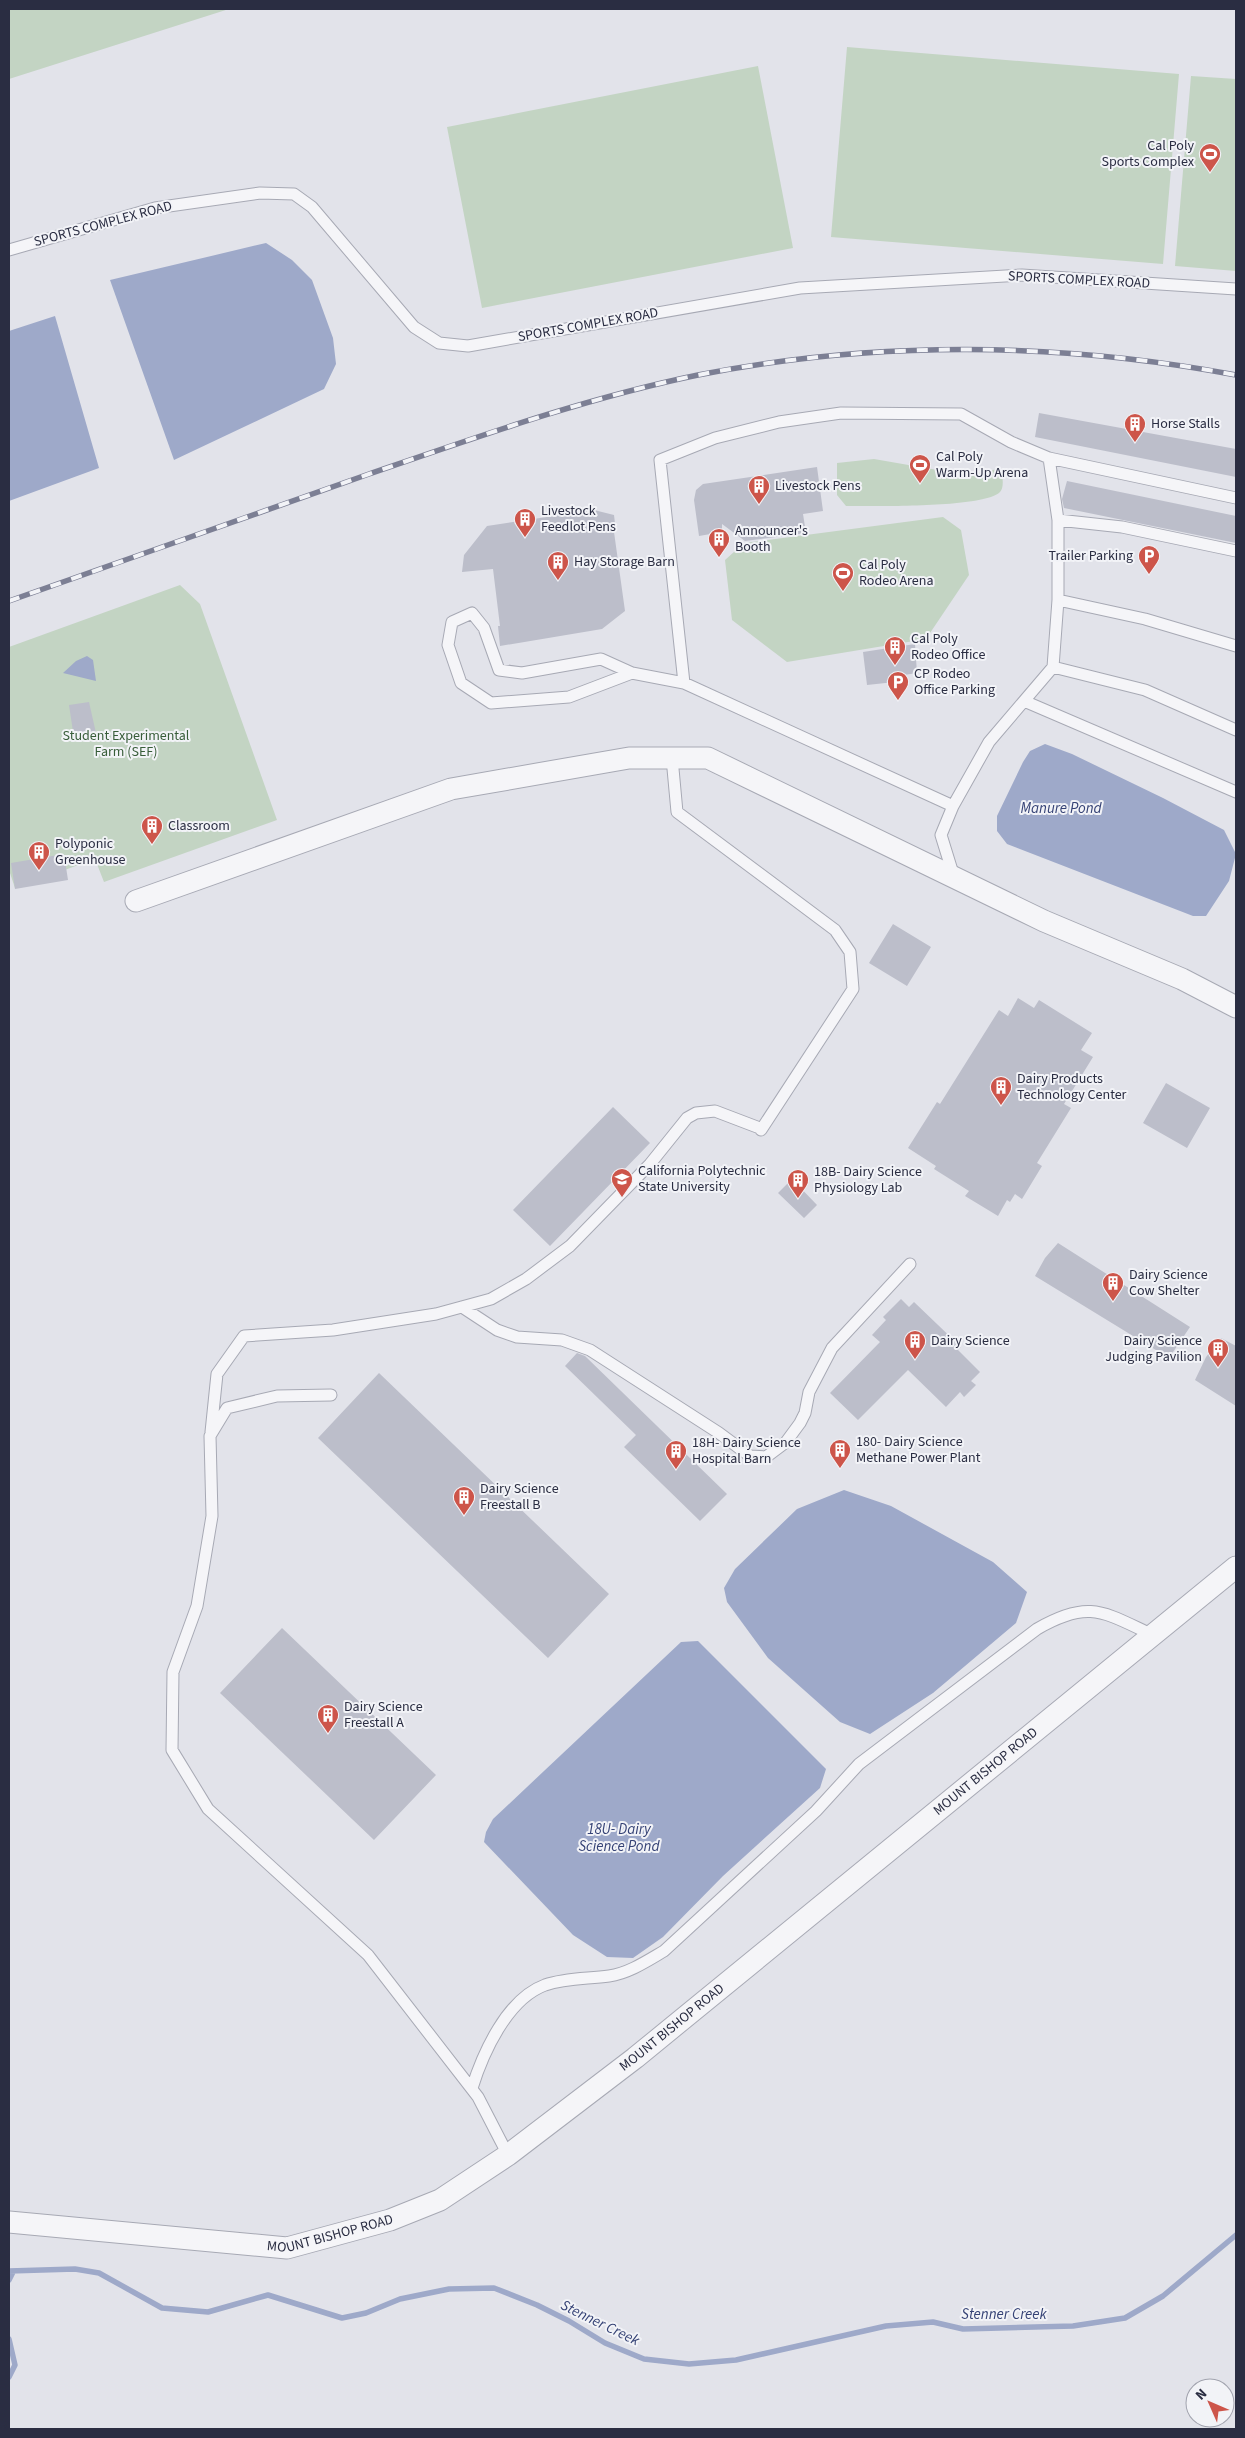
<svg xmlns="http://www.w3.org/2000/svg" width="1245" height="2438" font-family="'Source Sans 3',sans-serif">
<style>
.green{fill:#c3d4c3}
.water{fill:#9ea9c9}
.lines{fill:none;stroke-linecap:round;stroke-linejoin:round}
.stream{stroke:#9ea9c9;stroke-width:5.5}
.building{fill:#bcbeca}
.lane-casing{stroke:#a7a9b4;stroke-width:13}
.street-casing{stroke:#a7a9b4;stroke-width:23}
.lane{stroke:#f5f5f8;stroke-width:11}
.street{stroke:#f5f5f8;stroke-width:21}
.rail-casing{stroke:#7c7f94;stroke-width:5.5}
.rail{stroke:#f2f3f7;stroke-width:4;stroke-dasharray:11;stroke-linecap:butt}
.labels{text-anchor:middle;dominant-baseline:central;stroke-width:4;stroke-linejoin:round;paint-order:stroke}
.poi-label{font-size:14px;fill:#2a2d42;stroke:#f2f3f7;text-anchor:start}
.street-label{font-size:14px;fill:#2a2d42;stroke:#f2f3f7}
.park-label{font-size:14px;fill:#385d39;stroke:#f2f3f7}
.water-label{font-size:15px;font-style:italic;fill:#354275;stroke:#f2f3f7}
</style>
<rect width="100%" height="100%" fill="#e2e3ea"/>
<path class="green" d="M 9,9 L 229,9 L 9,79 Z
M 847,47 L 1179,74 L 1163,264 L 831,237 Z
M 758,66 L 793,248 L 482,308 L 447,127 Z
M 1191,76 L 1236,79 L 1236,271 L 1175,266 Z
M 874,459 L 966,475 L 998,469 L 1002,471 C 1002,477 1005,488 999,493 C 980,508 873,506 846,506 L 837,495 L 837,463 Z
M 943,517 L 961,530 L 969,575 L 926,639 L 787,662 L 732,620 L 725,560 L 744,543 Z
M 180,585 L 200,604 L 277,820 L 104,882 L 95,859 L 15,888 L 9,870 L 9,647 Z"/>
<path class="water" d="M 266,243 L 292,260 L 312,280 L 333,338 L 336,364 L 324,389 L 174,460 L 110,280 Z
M 55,316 L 99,468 L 9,501 L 9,331 Z
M 87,656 L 93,660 L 96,681 L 63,673 L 76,661 Z
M 1045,744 L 1072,754 L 1163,798 L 1224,830 L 1236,854 L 1229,881 L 1206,916 L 1193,916 L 1007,844 L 997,831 L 997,816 L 1023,762 L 1030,751 Z
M 844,1490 L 891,1506 L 993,1562 L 1027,1592 L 1016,1623 L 933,1693 L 870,1734 L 840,1722 L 768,1658 L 727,1602 L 724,1588 L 735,1569 L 797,1509 Z
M 698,1641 L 826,1769 L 820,1788 L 723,1876 L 663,1937 L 633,1958 L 607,1957 L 573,1935 L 484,1842 L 486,1832 L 493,1819 L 681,1642 Z"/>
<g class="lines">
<path class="stream" d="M 9,2271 L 75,2269 L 99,2273 L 162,2308 L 208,2312 L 268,2295 L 342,2318 L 366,2313 L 400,2299 L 449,2289 L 494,2288 L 537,2305 L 569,2321 L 605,2343 L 644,2359 L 689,2364 L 736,2360 L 886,2326 L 933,2322 L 963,2329 L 1073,2326 L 1125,2318 L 1163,2296 L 1236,2235
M 9,2280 L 13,2272
M 9,2339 L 15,2365 L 9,2377"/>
</g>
<path class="building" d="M 1039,413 L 1236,449 L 1236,477 L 1035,437 Z
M 817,467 L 823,511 L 803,514 L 806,533 L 745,541 L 722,524 L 722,532 L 699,536 L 694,500 L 696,490 L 703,484 Z
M 1067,481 L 1236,516 L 1236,543 L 1064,508 L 1062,499 Z
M 594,510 L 614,515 L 616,532 L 614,532 L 625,611 L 602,629 L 500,646 L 498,626 L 500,626 L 493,569 L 462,572 L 464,555 L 487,526 Z
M 915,644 L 917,673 L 904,675 L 904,681 L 867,685 L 863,652 Z
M 89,702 L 96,733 L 74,738 L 69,705 Z
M 64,854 L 68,880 L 15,889 L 11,863 Z
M 893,924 L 931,947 L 907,986 L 869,963 Z
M 1018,998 L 1034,1008 L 1039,1000 L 1092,1033 L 1081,1050 L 1093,1057 L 1064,1104 L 1071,1108 L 1037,1163 L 1042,1166 L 1022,1199 L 1015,1194 L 1010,1202 L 1007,1200 L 998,1216 L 965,1196 L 969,1191 L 934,1169 L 936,1166 L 908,1148 L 937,1102 L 940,1104 L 999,1010 L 1008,1016 Z
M 1166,1083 L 1210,1108 L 1187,1148 L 1143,1123 Z
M 613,1107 L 650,1143 L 550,1246 L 513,1210 Z
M 792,1179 L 817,1205 L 804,1218 L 778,1193 Z
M 1058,1243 L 1190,1327 L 1169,1358 L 1035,1276 L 1045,1258 Z
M 901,1299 L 909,1307 L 914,1302 L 961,1347 L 958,1350 L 980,1372 L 971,1381 L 976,1385 L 964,1397 L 960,1392 L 946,1407 L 908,1370 L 858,1420 L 830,1393 L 880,1342 L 872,1335 L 886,1320 L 883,1317 Z
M 1221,1338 L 1236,1346 L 1236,1406 L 1195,1380 L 1206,1357 Z
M 577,1353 L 585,1356 L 727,1494 L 700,1521 L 624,1447 L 636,1435 L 565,1366 Z
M 379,1373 L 609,1594 L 548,1658 L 318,1438 Z
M 282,1628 L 436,1775 L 374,1840 L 220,1693 Z"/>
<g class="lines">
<g class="lane-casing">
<path id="lane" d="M 9,250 L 155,208 L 260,193 L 294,194 L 312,207 L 414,327 L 439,343 L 468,346 L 800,288 L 1022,275 L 1236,289
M 1058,520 L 1122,527 L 1236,551
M 1058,600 L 1145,619 L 1236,646
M 1053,667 L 1145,690 L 1236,730
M 632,673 L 601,659 L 522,673 L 499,670 L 484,628 L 472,613 L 452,622 L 448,645 L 461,683 L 491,703 L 569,697 L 632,673 L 684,683
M 1024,701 L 1236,792
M 672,758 L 677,812 L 835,930 L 850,952 L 853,989 L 761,1130
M 953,806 L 684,683 L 660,460 L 715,438 L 779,422 L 841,413 L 961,414 L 1011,442 L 1049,458
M 954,877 L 941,835 L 953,806 L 989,742 L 1053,667 L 1058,600 L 1058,520 L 1049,458 L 1236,498
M 462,1307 L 497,1330 L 517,1337 L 562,1340 L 590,1350 L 719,1433 L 750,1456 L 766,1457 L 786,1442 L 800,1423 L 805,1413 L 809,1392 L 832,1348 L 910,1264
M 331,1395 L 277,1396 L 227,1408 L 210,1436 L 212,1516 L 197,1606 L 173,1672 L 172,1750 L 208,1809 L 368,1955 L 478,2097 L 508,2155
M 211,1432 L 217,1374 L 244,1336 L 333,1330 L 436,1314 L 491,1299 L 526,1279 L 570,1246 L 650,1164 L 687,1118 L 696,1113 L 715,1111 L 757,1127
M 472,2088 C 483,2053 507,1999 545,1985 C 566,1978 587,1979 609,1976 C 629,1973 647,1961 664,1951 L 816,1811 L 859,1764 L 1037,1629 C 1089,1599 1103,1612 1153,1635"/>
</g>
<g class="street-casing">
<g id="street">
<path d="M 136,901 L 451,789 L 629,758 L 708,758 L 1044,921 L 1182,979 L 1236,1007"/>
<path id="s1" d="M 9,2222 L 287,2248 L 390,2220 L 440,2200 L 508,2155 L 635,2058 L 1236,1567"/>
</g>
</g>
<use href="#lane" class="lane"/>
<use href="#street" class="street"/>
<g class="rail-casing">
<path id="rail" d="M 9,601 C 129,559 249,516 369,474 C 477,437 586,398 698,375 C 875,340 1060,342 1236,375"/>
</g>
<use href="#rail" class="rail"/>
</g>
<defs>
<g id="stadium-pin" transform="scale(1.125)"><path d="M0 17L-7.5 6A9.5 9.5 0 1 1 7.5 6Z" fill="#cd554a" stroke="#f2f3f7"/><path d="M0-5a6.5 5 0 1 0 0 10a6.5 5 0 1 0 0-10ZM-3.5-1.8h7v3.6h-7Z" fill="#fff"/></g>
<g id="building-pin" transform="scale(1.125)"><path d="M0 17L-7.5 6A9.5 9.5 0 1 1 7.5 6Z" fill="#cd554a" stroke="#f2f3f7"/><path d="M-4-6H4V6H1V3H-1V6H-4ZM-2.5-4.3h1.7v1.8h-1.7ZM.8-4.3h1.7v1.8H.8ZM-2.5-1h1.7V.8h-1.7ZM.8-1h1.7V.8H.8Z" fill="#fff"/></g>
<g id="parking-pin" transform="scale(1.125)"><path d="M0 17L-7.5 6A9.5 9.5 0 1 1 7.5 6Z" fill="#cd554a" stroke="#f2f3f7"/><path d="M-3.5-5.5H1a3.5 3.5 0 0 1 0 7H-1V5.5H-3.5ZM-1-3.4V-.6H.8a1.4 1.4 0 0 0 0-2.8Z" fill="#fff"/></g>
<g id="university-pin" transform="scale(1.125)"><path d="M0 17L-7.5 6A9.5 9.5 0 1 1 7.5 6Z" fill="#cd554a" stroke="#f2f3f7"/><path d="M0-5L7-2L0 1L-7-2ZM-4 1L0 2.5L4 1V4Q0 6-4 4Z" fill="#fff"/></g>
</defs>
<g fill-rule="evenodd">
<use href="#stadium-pin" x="1210" y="154"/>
<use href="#building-pin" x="1135" y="424"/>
<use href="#stadium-pin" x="920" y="465"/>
<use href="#building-pin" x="759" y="486"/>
<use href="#building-pin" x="525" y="519"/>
<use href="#building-pin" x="719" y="539"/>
<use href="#parking-pin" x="1149" y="556"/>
<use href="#building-pin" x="558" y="562"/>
<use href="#stadium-pin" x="843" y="573"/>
<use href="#building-pin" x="895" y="647"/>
<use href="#parking-pin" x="898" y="682"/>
<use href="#building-pin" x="152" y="826"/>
<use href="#building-pin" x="39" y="852"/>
<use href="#building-pin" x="1001" y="1087"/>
<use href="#university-pin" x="622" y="1179"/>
<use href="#building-pin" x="798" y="1180"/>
<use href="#building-pin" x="1113" y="1283"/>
<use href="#building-pin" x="915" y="1341"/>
<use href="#building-pin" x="1218" y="1349"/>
<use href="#building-pin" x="840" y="1450"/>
<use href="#building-pin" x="676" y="1451"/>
<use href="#building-pin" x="464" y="1497"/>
<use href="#building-pin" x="328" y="1715"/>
</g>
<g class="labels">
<g class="poi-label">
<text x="1194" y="146" text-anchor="end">Cal Poly<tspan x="1194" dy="16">Sports Complex</tspan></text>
<text x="1151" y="424">Horse Stalls</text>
<text x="936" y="457">Cal Poly<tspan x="936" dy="16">Warm-Up Arena</tspan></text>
<text x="775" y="486">Livestock Pens</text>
<text x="541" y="511">Livestock<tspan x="541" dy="16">Feedlot Pens</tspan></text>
<text x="735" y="531">Announcer's<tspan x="735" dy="16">Booth</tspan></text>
<text x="1133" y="556" text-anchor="end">Trailer Parking</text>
<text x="574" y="562">Hay Storage Barn</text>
<text x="859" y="565">Cal Poly<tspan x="859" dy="16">Rodeo Arena</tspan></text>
<text x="911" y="639">Cal Poly<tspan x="911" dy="16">Rodeo Office</tspan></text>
<text x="914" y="674">CP Rodeo<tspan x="914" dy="16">Office Parking</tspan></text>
<text x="168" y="826">Classroom</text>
<text x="55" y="844">Polyponic<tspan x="55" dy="16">Greenhouse</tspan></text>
<text x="1017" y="1079">Dairy Products<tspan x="1017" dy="16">Technology Center</tspan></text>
<text x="638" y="1171">California Polytechnic<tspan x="638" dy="16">State University</tspan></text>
<text x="814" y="1172">18B- Dairy Science<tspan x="814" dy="16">Physiology Lab</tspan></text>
<text x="1129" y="1275">Dairy Science<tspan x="1129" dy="16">Cow Shelter</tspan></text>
<text x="931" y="1341">Dairy Science</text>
<text x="1202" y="1341" text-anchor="end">Dairy Science<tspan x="1202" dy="16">Judging Pavilion</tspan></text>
<text x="856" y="1442">180- Dairy Science<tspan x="856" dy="16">Methane Power Plant</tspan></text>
<text x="692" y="1443">18H- Dairy Science<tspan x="692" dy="16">Hospital Barn</tspan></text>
<text x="480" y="1489">Dairy Science<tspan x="480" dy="16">Freestall B</tspan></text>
<text x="344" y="1707">Dairy Science<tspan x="344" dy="16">Freestall A</tspan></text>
</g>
<g class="street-label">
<text transform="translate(103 224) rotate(-15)">SPORTS COMPLEX ROAD</text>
<text transform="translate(1079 280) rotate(3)">SPORTS COMPLEX ROAD</text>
<text transform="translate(588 325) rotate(-10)">SPORTS COMPLEX ROAD</text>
<text stroke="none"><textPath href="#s1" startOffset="1134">MOUNT BISHOP ROAD</textPath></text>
<text stroke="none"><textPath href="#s1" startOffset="729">MOUNT BISHOP ROAD</textPath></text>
<text stroke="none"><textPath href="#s1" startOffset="324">MOUNT BISHOP ROAD</textPath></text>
</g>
<g class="park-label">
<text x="126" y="736">Student Experimental<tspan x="126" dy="16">Farm (SEF)</tspan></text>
</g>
<g class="water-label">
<text x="1061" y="808">Manure Pond</text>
<text x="619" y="1829">18U- Dairy<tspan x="619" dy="17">Science Pond</tspan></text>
<text x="1004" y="2314">Stenner Creek</text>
<text transform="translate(600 2323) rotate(26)">Stenner Creek</text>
</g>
</g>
<rect width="1245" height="2438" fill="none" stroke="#2a2d42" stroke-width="20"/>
<g transform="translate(1210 2403) rotate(315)"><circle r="24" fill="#f2f3f7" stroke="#a2a4af"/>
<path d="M0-4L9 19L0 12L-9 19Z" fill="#cd554a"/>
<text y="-8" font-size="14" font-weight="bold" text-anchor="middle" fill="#2a2d42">N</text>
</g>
</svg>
